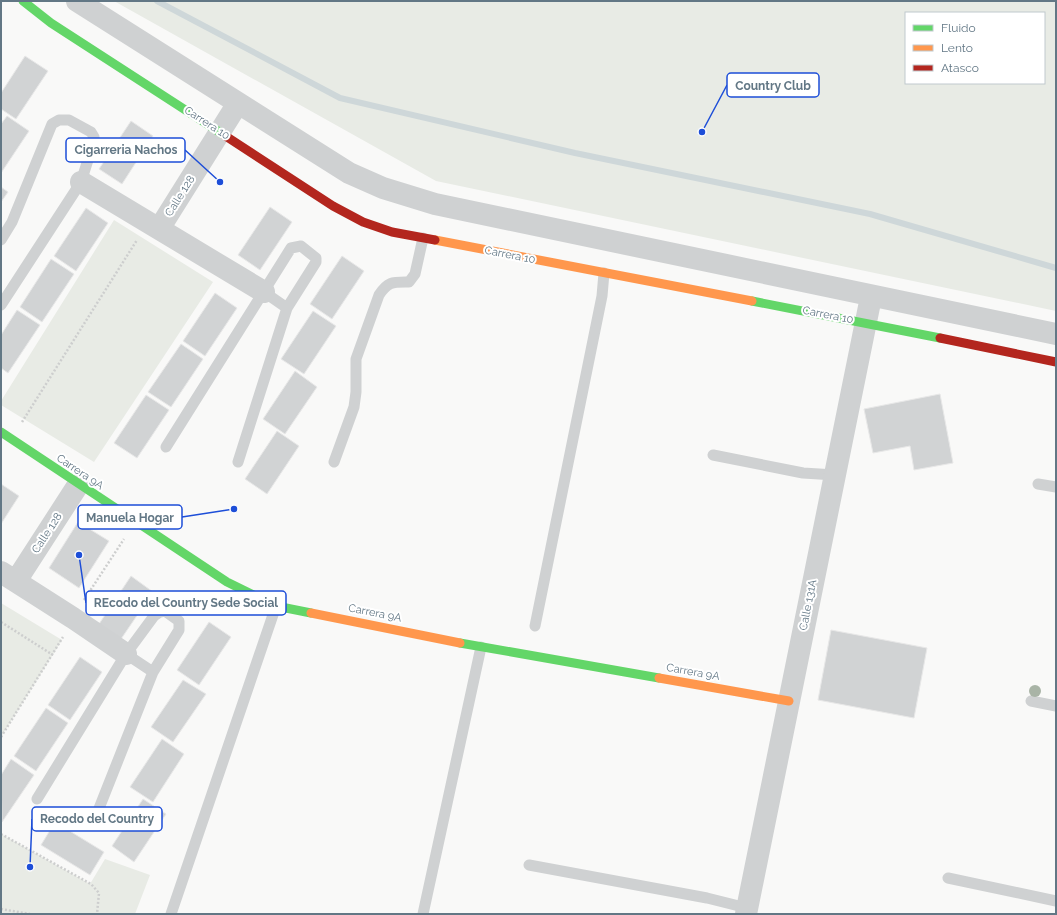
<svg xmlns="http://www.w3.org/2000/svg" width="1057" height="915" font-family="Raleway,sans-serif">
<style>
.green{fill:#e8ebe5;fill-rule:evenodd}
.lines{fill:none;stroke-linecap:round;stroke-linejoin:round}
.stream{stroke:#ced7d9;stroke-width:6}
.building{fill:#d1d3d4;stroke:#e8e8e8}
.path{stroke:#cdcece;stroke-width:2.5;stroke-dasharray:2 2;stroke-linecap:butt}
.lane{stroke:#cfd1d2;stroke-width:11}
.street{stroke:#cfd1d2;stroke-width:22}
.fast{stroke:#63d668;stroke-width:9}
.slow{stroke:#ff974d;stroke-width:9}
.jam{stroke:#b3261e;stroke-width:9}
.tree{fill:#a9b4a6}
.labels{text-anchor:middle;dominant-baseline:central;stroke-width:4;stroke-linejoin:round;paint-order:stroke}
.street-label{font-size:11px;fill:#627785;stroke:#fff}
.leader{fill:none;stroke:#1d4ed8;stroke-width:1.5}
.callout-dot{fill:#1d4ed8;stroke:#fff;stroke-width:1.5}
.callout{fill:#fff;stroke:#1d4ed8;stroke-width:1.5}
.callout-label{font-size:12px;text-anchor:middle;font-weight:bold;fill:#627785}
</style>
<rect width="100%" height="100%" fill="#f9f9f8"/>
<path class="green" d="M 114,1 L 1056,1 L 1056,311 L 436,181 ZM 906,13 L 1044,13 L 1044,83 L 906,83 Z
M 114,220 L 213,282 L 94,462 L 1,405 L 1,401 Z
M 1,603 L 62,640 L 1,737 Z
M 1,834 L 90,884 L 105,859 L 150,875 L 135,914 L 1,914 Z"/>
<g class="lines">
<path class="stream" d="M 157,1 L 340,98 L 575,153 L 870,214 L 1056,268"/>
</g>
<path class="building" d="M 25,56 L 48,71 L 16,119 L 1,109 L 1,93 Z
M 7,116 L 29,131 L 1,173 L 1,124 Z
M 131,121 L 153,136 L 122,184 L 99,169 Z
M 1,187 L 8,192 L 1,202 Z
M 270,207 L 292,222 L 260,270 L 238,255 Z
M 86,208 L 108,223 L 76,271 L 54,256 Z
M 342,256 L 364,271 L 332,319 L 310,304 Z
M 51,259 L 74,274 L 42,322 L 20,307 Z
M 215,293 L 237,308 L 205,356 L 183,341 Z
M 17,310 L 40,325 L 8,373 L 1,368 L 1,335 Z
M 313,311 L 336,326 L 304,374 L 281,359 Z
M 181,344 L 203,359 L 171,407 L 148,392 Z
M 295,371 L 317,387 L 285,434 L 263,419 Z
M 940,394 L 953,463 L 914,470 L 910,446 L 873,453 L 864,409 Z
M 146,395 L 169,410 L 137,458 L 114,443 Z
M 277,431 L 299,446 L 267,494 L 245,479 Z
M 1,484 L 19,496 L 1,524 Z
M 78,522 L 109,541 L 79,588 L 49,568 Z
M 131,576 L 153,592 L 121,639 L 99,624 Z
M 209,622 L 231,637 L 199,685 L 177,670 Z
M 831,630 L 927,648 L 914,718 L 818,700 Z
M 80,657 L 102,672 L 70,720 L 48,705 Z
M 183,680 L 206,694 L 173,742 L 151,727 Z
M 46,708 L 68,723 L 36,771 L 14,756 Z
M 162,739 L 184,754 L 153,802 L 130,787 Z
M 11,759 L 34,775 L 2,822 L 1,775 Z
M 143,799 L 166,814 L 134,862 L 112,846 Z
M 55,822 L 104,852 L 90,875 L 41,845 Z"/>
<g class="lines">
<path class="path" d="M 22,422 L 137,240
M 84,600 L 124,539
M 1,622 L 53,655
M 1,737 L 63,637
M 1,834 L 91,884 L 99,893 L 97,914
M 1,909 L 30,914"/>
<path class="lane" d="M 1,240 L 12,222 L 52,124 L 59,120 L 69,120 L 91,132 L 94,137 L 93,144 L 81,182 L 1,305
M 166,447 L 291,248 L 301,246 L 316,258 L 316,262 L 287,308
M 713,455 L 803,473 L 835,475
M 238,462 L 287,308 L 264,292
M 334,462 L 354,407 L 356,392 L 356,359 L 379,295 C 388,281 393,282 409,282 L 415,274 L 423,238
M 1038,484 L 1056,487
M 535,626 L 602,296 L 604,273
M 1031,701 L 1056,706
M 37,799 L 126,654 L 154,616 L 160,612 L 165,611 L 179,621 L 179,630 L 153,672
M 94,821 L 153,672 L 126,654
M 529,865 L 707,898 L 747,908
M 948,878 L 1056,901
M 171,914 L 276,606
M 423,914 L 481,647"/>
<path class="street" d="M 77,1 L 349,173 L 383,188 L 435,204 L 1056,334
M 81,182 L 264,292
M 159,229 L 238,103
M 1,572 L 73,618 L 126,654
M 16,581 L 78,485
M 746,914 L 871,297"/>
<path class="fast" d="M 23,1 L 51,23 L 224,135
M 752,301 L 940,338
M 1,432 L 227,582 L 276,606 L 311,613
M 460,643 L 659,678"/>
<path class="slow" d="M 435,240 L 752,301
M 311,613 L 460,643
M 659,678 L 789,701"/>
<path class="jam" d="M 224,135 L 333,206 L 363,222 L 392,232 L 435,240
M 940,338 L 1056,362"/>
</g>
<circle class="tree" cx="1035" cy="691" r="6"/>
<g class="labels">
<g class="street-label">
<text transform="translate(207 123) rotate(33)">Carrera 10</text>
<text transform="translate(180 196) rotate(-58)">Calle 128</text>
<text transform="translate(510 255) rotate(11)">Carrera 10</text>
<text transform="translate(828 315) rotate(11)">Carrera 10</text>
<text transform="translate(80 472) rotate(34)">Carrera 9A</text>
<text transform="translate(47 533) rotate(-57)">Calle 128</text>
<text transform="translate(808 605) rotate(-79)">Calle 131A</text>
<text transform="translate(375 613) rotate(11)">Carrera 9A</text>
<text transform="translate(693 672) rotate(10)">Carrera 9A</text>
</g>
</g>
<path class="leader" d="M702 132L727 85M220 182L185 150M234 509L182 517M79 555L86 603M30 867L32 819"/>
<g class="callout-dot">
<circle cx="702" cy="132" r="4"/>
<circle cx="220" cy="182" r="4"/>
<circle cx="234" cy="509" r="4"/>
<circle cx="79" cy="555" r="4"/>
<circle cx="30" cy="867" r="4"/>
</g>
<g class="callout">
<rect x="727" y="73" width="92" height="24" rx="4"/>
<rect x="66" y="138" width="119" height="24" rx="4"/>
<rect x="78" y="505" width="104" height="24" rx="4"/>
<rect x="86" y="591" width="200" height="24" rx="4"/>
<rect x="32" y="807" width="130" height="24" rx="4"/>
</g>
<g class="callout-label">
<text x="773" y="90">Country Club</text>
<text x="126" y="154">Cigarreria Nachos</text>
<text x="130" y="522">Manuela Hogar</text>
<text x="186" y="607">REcodo del Country Sede Social</text>
<text x="97" y="823">Recodo del Country</text>
</g>
<rect width="1057" height="915" fill="none" stroke="#627785" stroke-width="4"/>
<rect x="905" y="12" width="140" height="72" fill="#ffffff" stroke="#c0c9ce"/>
<rect x="913" y="25" width="20" height="6" fill="#63d668" stroke="#c0c9ce"/>
<text x="941" y="32" font-size="12" fill="#627785">Fluido</text>
<rect x="913" y="45" width="20" height="6" fill="#ff974d" stroke="#c0c9ce"/>
<text x="941" y="52" font-size="12" fill="#627785">Lento</text>
<rect x="913" y="65" width="20" height="6" fill="#b3261e" stroke="#c0c9ce"/>
<text x="941" y="72" font-size="12" fill="#627785">Atasco</text>
</svg>
